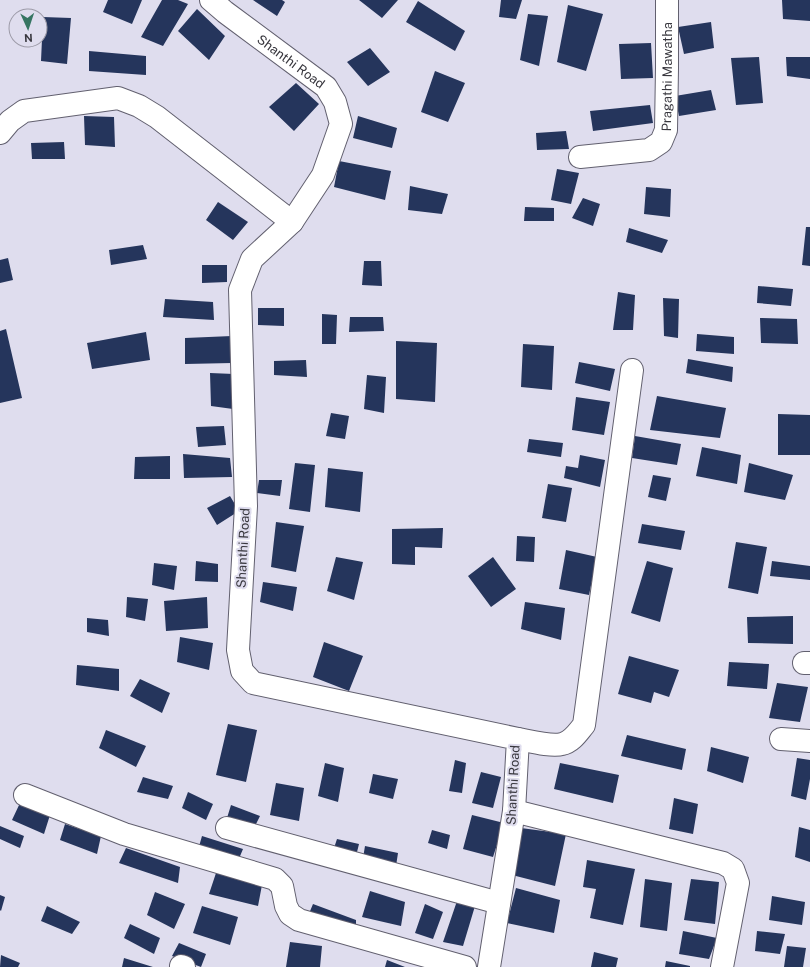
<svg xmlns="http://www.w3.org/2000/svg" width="810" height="967" font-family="'Public Sans',sans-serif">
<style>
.building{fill:#25355c}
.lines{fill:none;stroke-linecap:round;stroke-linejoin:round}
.minor-casing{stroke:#62606f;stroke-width:24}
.minor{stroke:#fff;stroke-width:22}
.labels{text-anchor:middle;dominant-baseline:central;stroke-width:4;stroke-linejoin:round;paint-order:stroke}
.street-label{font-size:13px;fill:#39383f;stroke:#dfddee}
</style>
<rect width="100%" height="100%" fill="#dfddee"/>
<path class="building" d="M 108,0 L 142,0 L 132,24 L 103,12 Z
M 162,0 L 178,0 L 188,4 L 163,46 L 141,37 Z
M 253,0 L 282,0 L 285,2 L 277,16 Z
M 359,0 L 398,0 L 382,18 Z
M 501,0 L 522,0 L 516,19 L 499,17 Z
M 782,0 L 810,0 L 810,21 L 783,19 Z
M 418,1 L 465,31 L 455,51 L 406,22 Z
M 568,5 L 603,14 L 586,71 L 557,62 Z
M 197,9 L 225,36 L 209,60 L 178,31 Z
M 528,14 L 548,16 L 539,66 L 520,60 Z
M 43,17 L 71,18 L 67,64 L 41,61 Z
M 711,22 L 714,48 L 684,54 L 678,27 Z
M 651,43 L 653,78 L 621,79 L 619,44 Z
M 370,48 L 390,72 L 368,86 L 347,62 Z
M 89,51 L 146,56 L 146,75 L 89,71 Z
M 759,57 L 763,103 L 736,105 L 731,58 Z
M 786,57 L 810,57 L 810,79 L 787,76 Z
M 435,71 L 465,83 L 448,122 L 421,112 Z
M 296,83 L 319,104 L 294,131 L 269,107 Z
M 711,90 L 716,110 L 679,116 L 675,96 Z
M 650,105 L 653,123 L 593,131 L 590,111 Z
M 84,116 L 114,117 L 115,147 L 85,145 Z
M 358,116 L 397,128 L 392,148 L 353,138 Z
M 566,131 L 569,149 L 537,150 L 536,133 Z
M 64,142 L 65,159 L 32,159 L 31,143 Z
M 339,161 L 391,171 L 385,200 L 334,187 Z
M 557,169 L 579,173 L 571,204 L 551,200 Z
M 410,186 L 448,194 L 442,214 L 408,210 Z
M 646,187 L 671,189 L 670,217 L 644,214 Z
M 583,198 L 600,204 L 593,226 L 572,218 Z
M 218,202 L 248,222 L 233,240 L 206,220 Z
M 525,207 L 554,208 L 554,221 L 524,221 Z
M 806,227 L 810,227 L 810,266 L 802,265 Z
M 629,228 L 668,240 L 662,253 L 626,242 Z
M 143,245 L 147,259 L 111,265 L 109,250 Z
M 8,258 L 13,280 L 0,283 L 0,260 Z
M 364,261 L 381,261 L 382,286 L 362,285 Z
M 202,265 L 227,265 L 227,282 L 202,283 Z
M 758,286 L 793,289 L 791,306 L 757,303 Z
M 618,292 L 635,295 L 633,330 L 613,330 Z
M 663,298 L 679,299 L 678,338 L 664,336 Z
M 165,299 L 213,302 L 214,320 L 163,317 Z
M 258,308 L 284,308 L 284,326 L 258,325 Z
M 322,314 L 337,315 L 336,344 L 322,344 Z
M 350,317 L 383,317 L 384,331 L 349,332 Z
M 760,318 L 797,319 L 798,344 L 761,343 Z
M 6,329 L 22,398 L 0,403 L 0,331 Z
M 146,332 L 150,360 L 92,369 L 87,343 Z
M 697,334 L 734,337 L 734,354 L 696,351 Z
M 232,336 L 232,363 L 185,364 L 185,338 Z
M 396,341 L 437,343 L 435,402 L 396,399 Z
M 523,344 L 554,346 L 552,390 L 521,387 Z
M 688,359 L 733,367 L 732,382 L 686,373 Z
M 306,360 L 307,377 L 274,375 L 274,361 Z
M 579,362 L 615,369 L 610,391 L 575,383 Z
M 210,373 L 234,374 L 233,409 L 211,406 Z
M 367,375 L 386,377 L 384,413 L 364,409 Z
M 657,396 L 726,408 L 720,438 L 650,430 Z
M 576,397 L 610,402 L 604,435 L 572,430 Z
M 331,413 L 349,416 L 345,439 L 326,436 Z
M 778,414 L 810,415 L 810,455 L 778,455 Z
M 224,426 L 226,445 L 198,447 L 196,427 Z
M 635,436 L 681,444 L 677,465 L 632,458 Z
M 529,439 L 563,443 L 561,457 L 527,452 Z
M 702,447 L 741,455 L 737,484 L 696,476 Z
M 183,454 L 230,458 L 232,477 L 184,478 Z
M 580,455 L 605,460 L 600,487 L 564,478 L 566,466 L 578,468 Z
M 170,456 L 170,479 L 134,479 L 135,457 Z
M 295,463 L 315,465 L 310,512 L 289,509 Z
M 749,463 L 793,475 L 785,500 L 744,492 Z
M 328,468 L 363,472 L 360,512 L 325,507 Z
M 653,475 L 671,478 L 666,501 L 648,497 Z
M 259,480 L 282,480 L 280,496 L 257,493 Z
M 548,484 L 572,488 L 566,522 L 542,518 Z
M 230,496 L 239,511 L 217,525 L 207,508 Z
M 276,522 L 304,526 L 296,572 L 271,567 Z
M 642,524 L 685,531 L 681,550 L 638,543 Z
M 443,528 L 442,548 L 415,547 L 415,565 L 392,564 L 392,529 Z
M 517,536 L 535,537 L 534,562 L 516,561 Z
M 736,542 L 767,547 L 758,594 L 728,588 Z
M 566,550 L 597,557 L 589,595 L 559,589 Z
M 336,557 L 363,562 L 354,600 L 327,591 Z
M 493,557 L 516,589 L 491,607 L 468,576 Z
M 196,561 L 218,564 L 218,582 L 195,581 Z
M 647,561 L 673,568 L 660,622 L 631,613 Z
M 772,561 L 810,566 L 810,580 L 770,576 Z
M 154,563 L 177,566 L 174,590 L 152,585 Z
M 263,582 L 297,587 L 293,611 L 260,602 Z
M 127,597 L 148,599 L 145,621 L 126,617 Z
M 207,597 L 208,628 L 166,631 L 164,601 Z
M 525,602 L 565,608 L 561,640 L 521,629 Z
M 793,616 L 793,644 L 748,643 L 747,617 Z
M 87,618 L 108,620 L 109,636 L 87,632 Z
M 180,637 L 213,643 L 209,670 L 177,662 Z
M 324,642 L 363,656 L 349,691 L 313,677 Z
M 629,656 L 679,670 L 669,697 L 654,692 L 651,703 L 618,694 Z
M 729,662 L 769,664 L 767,689 L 727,686 Z
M 77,665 L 119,669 L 119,691 L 76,685 Z
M 140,679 L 170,693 L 162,713 L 130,696 Z
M 777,683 L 808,687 L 800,722 L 769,718 Z
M 228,724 L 257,730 L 246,782 L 216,775 Z
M 106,730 L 146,746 L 136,767 L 99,748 Z
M 627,735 L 686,749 L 682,770 L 621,756 Z
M 711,747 L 749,757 L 743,783 L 707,771 Z
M 797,758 L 810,760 L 810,779 L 806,800 L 791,796 Z
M 455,760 L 466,763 L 462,793 L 449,791 Z
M 325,763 L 344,768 L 338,802 L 318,796 Z
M 560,763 L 619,775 L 613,803 L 554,789 Z
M 481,772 L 501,777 L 493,808 L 472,803 Z
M 373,774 L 398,779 L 393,799 L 369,793 Z
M 143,777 L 173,786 L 168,799 L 137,792 Z
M 276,783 L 304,788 L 299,821 L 270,815 Z
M 188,792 L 213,804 L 206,820 L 182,808 Z
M 674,798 L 698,804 L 693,834 L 669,829 Z
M 20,803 L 50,815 L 44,834 L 12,820 Z
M 231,805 L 260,816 L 254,828 L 227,818 Z
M 472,815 L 504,823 L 493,857 L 463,849 Z
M 65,824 L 101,836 L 97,854 L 60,840 Z
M 0,826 L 24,836 L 20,848 L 0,839 Z
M 799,827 L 810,830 L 810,862 L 795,857 Z
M 521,828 L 566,834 L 555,886 L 512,875 Z
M 432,830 L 450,835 L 447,849 L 428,843 Z
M 202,836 L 243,849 L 238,861 L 198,850 Z
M 337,839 L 359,844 L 356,856 L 334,848 Z
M 365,846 L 398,853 L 396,866 L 363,858 Z
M 126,848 L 180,867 L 178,883 L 119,863 Z
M 587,860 L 635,869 L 623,925 L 590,918 L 596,889 L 583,887 Z
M 217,870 L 262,885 L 258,906 L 209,894 Z
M 645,879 L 672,883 L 667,931 L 640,927 Z
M 691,879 L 719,882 L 715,924 L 684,920 Z
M 516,888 L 560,900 L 554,933 L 507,923 Z
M 370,891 L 405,902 L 401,926 L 362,917 Z
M 155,892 L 185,904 L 174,929 L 147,915 Z
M 0,895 L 5,897 L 1,911 L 0,910 Z
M 772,896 L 805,902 L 802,925 L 769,920 Z
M 457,901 L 475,906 L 463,946 L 443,942 Z
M 313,904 L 356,920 L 356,929 L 308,916 Z
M 425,904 L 443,912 L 433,939 L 415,933 Z
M 47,906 L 80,922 L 72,934 L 41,921 Z
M 202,906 L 238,917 L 230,945 L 193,933 Z
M 130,924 L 160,938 L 154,954 L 124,938 Z
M 683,931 L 717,938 L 709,959 L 679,954 Z
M 757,931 L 785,934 L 780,954 L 755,951 Z
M 290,942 L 322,946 L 320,967 L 286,967 Z
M 179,943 L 206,954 L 201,967 L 172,956 Z
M 787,946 L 806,948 L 803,967 L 784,967 Z
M 594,952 L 618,958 L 616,967 L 591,967 Z
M 1,955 L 20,963 L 18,967 L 0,967 Z
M 124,958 L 153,967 L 122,967 Z
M 387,960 L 405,967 L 385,967 Z
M 666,961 L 690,966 L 690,967 L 665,967 Z"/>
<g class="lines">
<g class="minor-casing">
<g id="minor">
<path id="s1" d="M 211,0 L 225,12 L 326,87 L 335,102 L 341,124 L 323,175 L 292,222 L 252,259 L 240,290 L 246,506 L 238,650 L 242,671 L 253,683 L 518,739 L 514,811 L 489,967"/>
<path d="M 0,133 L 10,121 L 24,111 L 118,98 L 139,106 L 157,117 L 292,222"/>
<path id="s2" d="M 580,157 L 649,150 L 661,142 L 666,130 L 667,68 L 667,0"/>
<path d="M 804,663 L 810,663"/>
<path d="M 518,739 C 529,741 552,747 562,744 C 572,742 578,732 584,725 L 632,370"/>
<path d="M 781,739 L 810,741"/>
<path d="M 25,795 L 124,834 L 275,879 L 282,886 L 286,906 L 290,914 L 299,920 L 465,967"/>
<path d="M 514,811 L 723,863 L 733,869 L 738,883 L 722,967"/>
<path d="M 227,828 L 499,903"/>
<path d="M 181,966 L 184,967"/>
</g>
</g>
<use href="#minor" class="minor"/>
</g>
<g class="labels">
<g class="street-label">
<text stroke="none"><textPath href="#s1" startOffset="101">Shanthi Road</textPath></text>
<text stroke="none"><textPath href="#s2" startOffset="150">Pragathi Mawatha</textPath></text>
<text transform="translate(243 548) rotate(-87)">Shanthi Road</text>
<text transform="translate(513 785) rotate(-87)">Shanthi Road</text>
</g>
</g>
<g transform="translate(28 28) rotate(177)"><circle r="19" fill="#dfddee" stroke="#9d9ba8"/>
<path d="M0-3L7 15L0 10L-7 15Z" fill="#367562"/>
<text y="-6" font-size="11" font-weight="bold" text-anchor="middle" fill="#39383f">N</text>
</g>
</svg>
